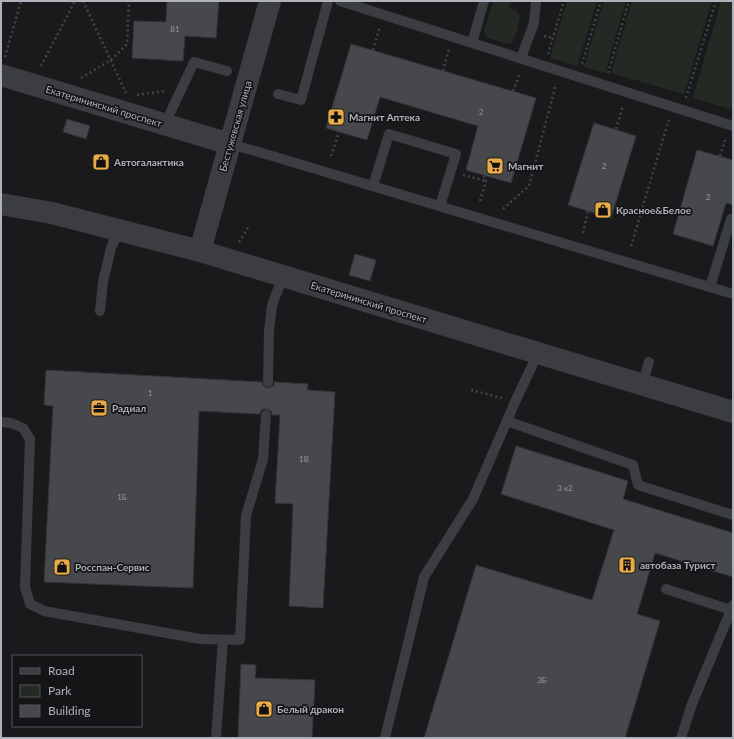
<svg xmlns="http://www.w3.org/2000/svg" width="734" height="739" font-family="Lato,sans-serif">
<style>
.green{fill:#222a23}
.building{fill:#47484c;stroke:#343538}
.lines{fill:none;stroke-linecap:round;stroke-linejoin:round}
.path{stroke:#424448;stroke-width:2.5;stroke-dasharray:2 3;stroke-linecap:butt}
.service{stroke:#3c3d41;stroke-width:10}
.tertiary{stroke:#3c3d41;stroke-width:22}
.labels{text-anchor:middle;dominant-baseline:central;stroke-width:3.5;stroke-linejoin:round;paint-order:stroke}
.number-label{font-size:8px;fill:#94989f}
.street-label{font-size:10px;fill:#aeb2bb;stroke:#151517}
.poi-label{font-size:10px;font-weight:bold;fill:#aeb2bb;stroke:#151517;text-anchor:start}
</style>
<rect width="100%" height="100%" fill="#1a1a1c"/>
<path class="green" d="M 493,1 L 511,1 L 509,8 L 516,10 L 520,16 L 517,30 L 512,43 L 507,44 L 486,37 L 484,32 Z
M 567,1 L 597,1 L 577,66 L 550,58 Z
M 604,1 L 626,1 L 605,73 L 584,67 Z
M 632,1 L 712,1 L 684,94 L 611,73 Z
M 721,1 L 733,1 L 733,110 L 693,98 Z"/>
<path class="building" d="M 167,1 L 219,1 L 216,38 L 185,36 L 183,61 L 132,58 L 134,21 L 166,22 Z
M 351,44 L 536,98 L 511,183 L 466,170 L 478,126 L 380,97 L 367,140 L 326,128 Z
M 67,119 L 90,126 L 86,139 L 63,132 Z
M 594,123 L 636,136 L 611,218 L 568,205 Z
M 697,150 L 733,160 L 733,205 L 726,203 L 713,246 L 673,234 Z
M 355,254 L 376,260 L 370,281 L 349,275 Z
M 46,370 L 262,382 L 263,385 L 267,388 L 271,387 L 274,385 L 274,382 L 308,384 L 307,390 L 335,392 L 323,608 L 289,606 L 293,504 L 275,503 L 280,415 L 272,415 L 272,412 L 267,409 L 263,409 L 260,412 L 260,414 L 199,411 L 193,588 L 44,582 L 53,406 L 44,405 Z
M 516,446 L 628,481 L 623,499 L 733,533 L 733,577 L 655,553 L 637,614 L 660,621 L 625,738 L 424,738 L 476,565 L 592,600 L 614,530 L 501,494 Z
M 241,664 L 256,665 L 255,678 L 315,680 L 312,738 L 238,738 Z"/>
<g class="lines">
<path class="path" d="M 83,1 L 126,93
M 544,36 L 553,38
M 373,50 L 380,27
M 548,54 L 564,1
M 5,57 L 21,1
M 582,64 L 601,1
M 41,66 L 75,1
M 443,71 L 449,49
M 608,73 L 629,1
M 81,78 L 111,60 L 127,44 L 129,1
M 513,91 L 520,73
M 137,95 L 166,91
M 686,98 L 716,1
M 616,129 L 623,105
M 331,156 L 339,132
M 720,156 L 726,137
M 463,175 L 486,181
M 480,201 L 486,181 L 484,176
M 503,209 L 529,186 L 556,84
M 583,233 L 588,211
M 239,242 L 249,226
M 631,246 L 669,119
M 471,390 L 502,398"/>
<path class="service" d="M 340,1 L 733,126
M 472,43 L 484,1
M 521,58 L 534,23 L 536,1
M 278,94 L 301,100 L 328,1
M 165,124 L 194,62 L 227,71
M 230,144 L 269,155 L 733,294
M 373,186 L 389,134 L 456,154 L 440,206
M 710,287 L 731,219 L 733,219
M 100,311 L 103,282 L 111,248 L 119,230
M 268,382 L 269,331 L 272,306 L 276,294 L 284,277
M 642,385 L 649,362
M 507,421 L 633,465 L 638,485 L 733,515
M 1,422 L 11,423 L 23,428 L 30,439 L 25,587 L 30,604 L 44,611 L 200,639 L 240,640 L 246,516 L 263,459 L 266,415
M 666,589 L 731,610 L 733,605
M 216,738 L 223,640
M 385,738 L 424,577 L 473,499 L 515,402 L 532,366 L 537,353
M 681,738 L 692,704 L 731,610"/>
<path class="tertiary" d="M 1,75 L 230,144
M 1,204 L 52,213 L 200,251 L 733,412
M 200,251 L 270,1"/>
</g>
<defs>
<g id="pharmacy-square" transform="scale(0.9)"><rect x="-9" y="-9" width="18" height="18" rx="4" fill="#e7ab48" stroke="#151517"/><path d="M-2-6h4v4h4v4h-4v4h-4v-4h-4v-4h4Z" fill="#111"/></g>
<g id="shop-square" transform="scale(0.9)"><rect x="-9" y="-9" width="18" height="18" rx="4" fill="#e7ab48" stroke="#151517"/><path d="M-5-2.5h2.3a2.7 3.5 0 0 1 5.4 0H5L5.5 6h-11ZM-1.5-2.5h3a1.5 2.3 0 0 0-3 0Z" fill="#111"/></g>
<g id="supermarket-square" transform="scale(0.9)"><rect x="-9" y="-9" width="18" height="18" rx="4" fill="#e7ab48" stroke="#151517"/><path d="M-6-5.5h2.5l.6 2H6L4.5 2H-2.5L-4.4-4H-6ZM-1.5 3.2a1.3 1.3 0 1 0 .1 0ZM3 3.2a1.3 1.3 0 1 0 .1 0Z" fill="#111"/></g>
<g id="office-square" transform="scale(0.9)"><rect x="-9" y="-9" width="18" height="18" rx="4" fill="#e7ab48" stroke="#151517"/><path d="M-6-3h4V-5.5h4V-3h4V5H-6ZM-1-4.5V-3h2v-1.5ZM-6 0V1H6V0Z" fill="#111"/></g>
<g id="building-square" transform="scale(0.9)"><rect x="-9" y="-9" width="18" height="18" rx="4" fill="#e7ab48" stroke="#151517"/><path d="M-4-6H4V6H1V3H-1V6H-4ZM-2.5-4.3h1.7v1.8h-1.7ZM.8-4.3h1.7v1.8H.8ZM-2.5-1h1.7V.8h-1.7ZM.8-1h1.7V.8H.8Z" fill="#111"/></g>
</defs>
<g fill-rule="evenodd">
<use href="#pharmacy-square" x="336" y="117"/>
<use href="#shop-square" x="101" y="162"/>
<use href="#supermarket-square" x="495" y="166"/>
<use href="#shop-square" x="603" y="210"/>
<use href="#office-square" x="99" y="408"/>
<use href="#building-square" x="627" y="565"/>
<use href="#shop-square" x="62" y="567"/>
<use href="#shop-square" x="264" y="709"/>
</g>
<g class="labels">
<g class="number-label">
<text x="175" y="29">81</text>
<text x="481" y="112">2</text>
<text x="604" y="166">2</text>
<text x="708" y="197">2</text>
<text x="150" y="393">1</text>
<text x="304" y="459">1В</text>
<text x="565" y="488">3 к2</text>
<text x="122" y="497">1Б</text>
<text x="542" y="680">3Б</text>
</g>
<g class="street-label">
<text transform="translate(104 106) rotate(17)">Екатерининский проспект</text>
<text transform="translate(235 126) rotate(-74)">Бестужевская улица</text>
<text transform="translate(369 302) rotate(17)">Екатерининский проспект</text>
</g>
<g class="poi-label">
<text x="349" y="117">Магнит Аптека</text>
<text x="114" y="162">Автогалактика</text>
<text x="508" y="166">Магнит</text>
<text x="616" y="210">Красное&amp;Белое</text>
<text x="112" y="408">Радиал</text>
<text x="640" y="565">автобаза Турист</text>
<text x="75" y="567">Росспан-Сервис</text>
<text x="277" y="709">Белый дракон</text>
</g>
</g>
<rect width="734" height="739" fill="none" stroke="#aeb2bb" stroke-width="4"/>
<rect x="12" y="655" width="130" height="72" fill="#151517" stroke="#525459"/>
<rect x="20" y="668" width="20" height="6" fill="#3c3d41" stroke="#525459"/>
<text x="48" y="675" font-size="12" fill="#aeb2bb">Road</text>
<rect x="20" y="685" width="20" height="12" fill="#222a23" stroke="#525459"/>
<text x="48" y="695" font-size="12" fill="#aeb2bb">Park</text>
<rect x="20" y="705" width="20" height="12" fill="#47484c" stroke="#525459"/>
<text x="48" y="715" font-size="12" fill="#aeb2bb">Building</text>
</svg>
